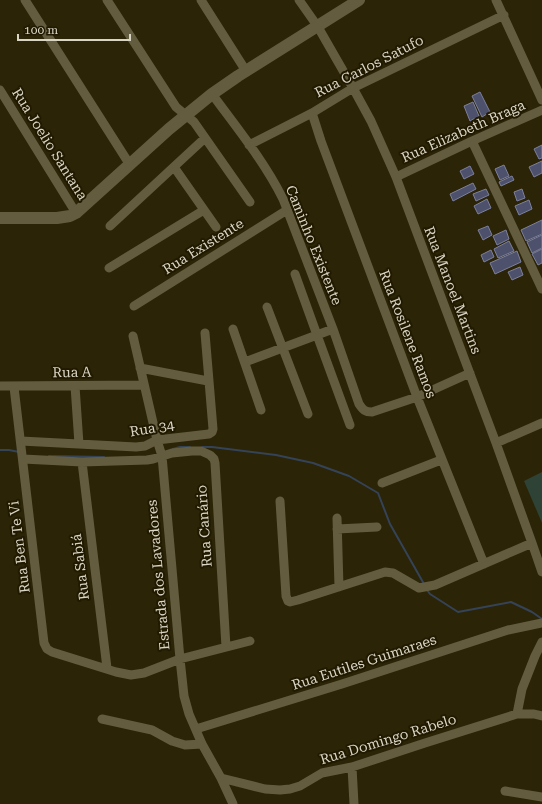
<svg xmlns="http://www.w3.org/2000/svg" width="542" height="804" font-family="'Roboto Serif',serif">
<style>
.green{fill:#2e4236}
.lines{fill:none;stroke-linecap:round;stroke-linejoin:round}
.stream{stroke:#344358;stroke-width:2}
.building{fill:#4e516c;stroke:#7d809d}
.street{stroke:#645c3f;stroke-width:9}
.secondary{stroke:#645c3f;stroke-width:12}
.labels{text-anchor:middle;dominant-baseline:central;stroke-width:4;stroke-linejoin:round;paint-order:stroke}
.street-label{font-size:14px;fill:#d9d5c4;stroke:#211a00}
</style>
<rect width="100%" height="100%" fill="#2b2407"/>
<path class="green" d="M 542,472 L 542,523 L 524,481 Z"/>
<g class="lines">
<path class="stream" d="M 202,447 L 212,447 L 276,455 L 313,463 L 349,476 L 378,493 L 390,524 L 424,584
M 173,449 L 180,447 L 190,447
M 0,450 L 9,450 L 19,452
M 49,456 L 104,457
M 427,590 L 430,594 L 458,612 L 511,602 L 532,612 L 542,619"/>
</g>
<path class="building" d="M 480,92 L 490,112 L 482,117 L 472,96 Z
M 473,102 L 479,116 L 470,121 L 464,106 Z
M 542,145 L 542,158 L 539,159 L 534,149 Z
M 542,161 L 542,173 L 534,177 L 529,167 Z
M 504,165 L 509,176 L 500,180 L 495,169 Z
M 470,166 L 474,174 L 464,179 L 460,171 Z
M 512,176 L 514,180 L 501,186 L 499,182 Z
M 473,183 L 476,189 L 453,201 L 450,194 Z
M 486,189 L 489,195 L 476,201 L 473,194 Z
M 522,189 L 525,198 L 517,201 L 514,192 Z
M 487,199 L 491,208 L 478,214 L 474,206 Z
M 529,200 L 532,209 L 519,215 L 515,206 Z
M 542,220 L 542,234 L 526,241 L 521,230 Z
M 488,226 L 492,235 L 483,240 L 478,230 Z
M 506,230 L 509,239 L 497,245 L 493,236 Z
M 542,235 L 542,248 L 532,253 L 527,242 Z
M 509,241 L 514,251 L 498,258 L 494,249 Z
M 542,249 L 542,263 L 538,265 L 532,254 Z
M 491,250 L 494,257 L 484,262 L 481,255 Z
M 517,251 L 521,262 L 495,274 L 490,263 Z
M 520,267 L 523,275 L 512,280 L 508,272 Z"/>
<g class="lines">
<path class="street" d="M 25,0 L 130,165
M 107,0 L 176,107 L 194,122 L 250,202
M 201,0 L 246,71
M 299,0 L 318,27 L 353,88 L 371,121 L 396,177 L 496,443 L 532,543 L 542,572
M 496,0 L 542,100
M 0,90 L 76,213
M 212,94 C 237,128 264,161 283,199 L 333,329 L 359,404 C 363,410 365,412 372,412 L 417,397 L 470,373
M 312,113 L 321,141 L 417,397 L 484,564
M 472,141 L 542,289
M 249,145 L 312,113 L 353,88 L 504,15
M 174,167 L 216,227
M 396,177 L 472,141 L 542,110
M 110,226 L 205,138
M 109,268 L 204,210
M 295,274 L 317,335 L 350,425
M 134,306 L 287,210
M 267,307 L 308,414
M 233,329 L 261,410
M 133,336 L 157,440 L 162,456 L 180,659 L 184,696 L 189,714 L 202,744 L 221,778 L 233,804
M 245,362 L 333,329
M 140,368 L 208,381
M 0,386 L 144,385
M 75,386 L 79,444
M 14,387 L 44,643 L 47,649 L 52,652 L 116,672 L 131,675 L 144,673 L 180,659 L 250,641
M 21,441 L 136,447 L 145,446 L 157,440 L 209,434 L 212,432 L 213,429 L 205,333
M 496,443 L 542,423
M 23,459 L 82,462 L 147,460 L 153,459 L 172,453 L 192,451 L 201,451 L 210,455 L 214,459 L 215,463 L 226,647
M 82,462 L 107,668
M 382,483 L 441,460
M 280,501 L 286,596 L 288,601 L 290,602 L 298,600 L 385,572 L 393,573 L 419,588 L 435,585 L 532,543
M 337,518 L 339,587
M 337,529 L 377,527
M 517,714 L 522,689 L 535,656 L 542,642
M 102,719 L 152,730 L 172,741 L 185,745 L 202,744
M 196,729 L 342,684 L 508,630 L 542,623
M 352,767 L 354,804
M 221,778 L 265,789 L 280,790 L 290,789 L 300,786 L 322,773 L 352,767 L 425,743 L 517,714 L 534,714 L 542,716
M 505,791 L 542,797"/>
<path class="secondary" d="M 0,218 L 57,218 L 70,216 L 76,213 L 169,129 L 212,94 L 238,76 L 359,0"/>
</g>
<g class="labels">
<g class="street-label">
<text transform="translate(369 66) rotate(-27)">Rua Carlos Satufo</text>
<text transform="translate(463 131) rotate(-24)">Rua Elizabeth Braga</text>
<text transform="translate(50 144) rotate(58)">Rua Joelio Santana</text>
<text transform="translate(314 245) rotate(68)">Caminho Existente</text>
<text transform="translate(203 246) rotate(-32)">Rua Existente</text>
<text transform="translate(453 290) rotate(69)">Rua Manoel Martins</text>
<text transform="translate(408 334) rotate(69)">Rua Rosilene Ramos</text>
<text transform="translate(72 372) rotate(-1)">Rua A</text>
<text transform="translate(152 428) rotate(-9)">Rua 34</text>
<text transform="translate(204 526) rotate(-94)">Rua Canário</text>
<text transform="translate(19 547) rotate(-97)">Rua Ben Te Vi</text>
<text transform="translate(80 567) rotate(-97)">Rua Sabiá</text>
<text transform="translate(158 575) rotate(-95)">Estrada dos Lavadores</text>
<text transform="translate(364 662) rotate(-18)">Rua Eutiles Guimaraes</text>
<text transform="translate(388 739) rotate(-17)">Rua Domingo Rabelo</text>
</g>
</g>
<path d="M18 34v6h112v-6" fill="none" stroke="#d9d5c4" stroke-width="2"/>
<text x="24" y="34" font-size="12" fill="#d9d5c4" stroke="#211a00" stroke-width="3" paint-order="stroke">100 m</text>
</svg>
